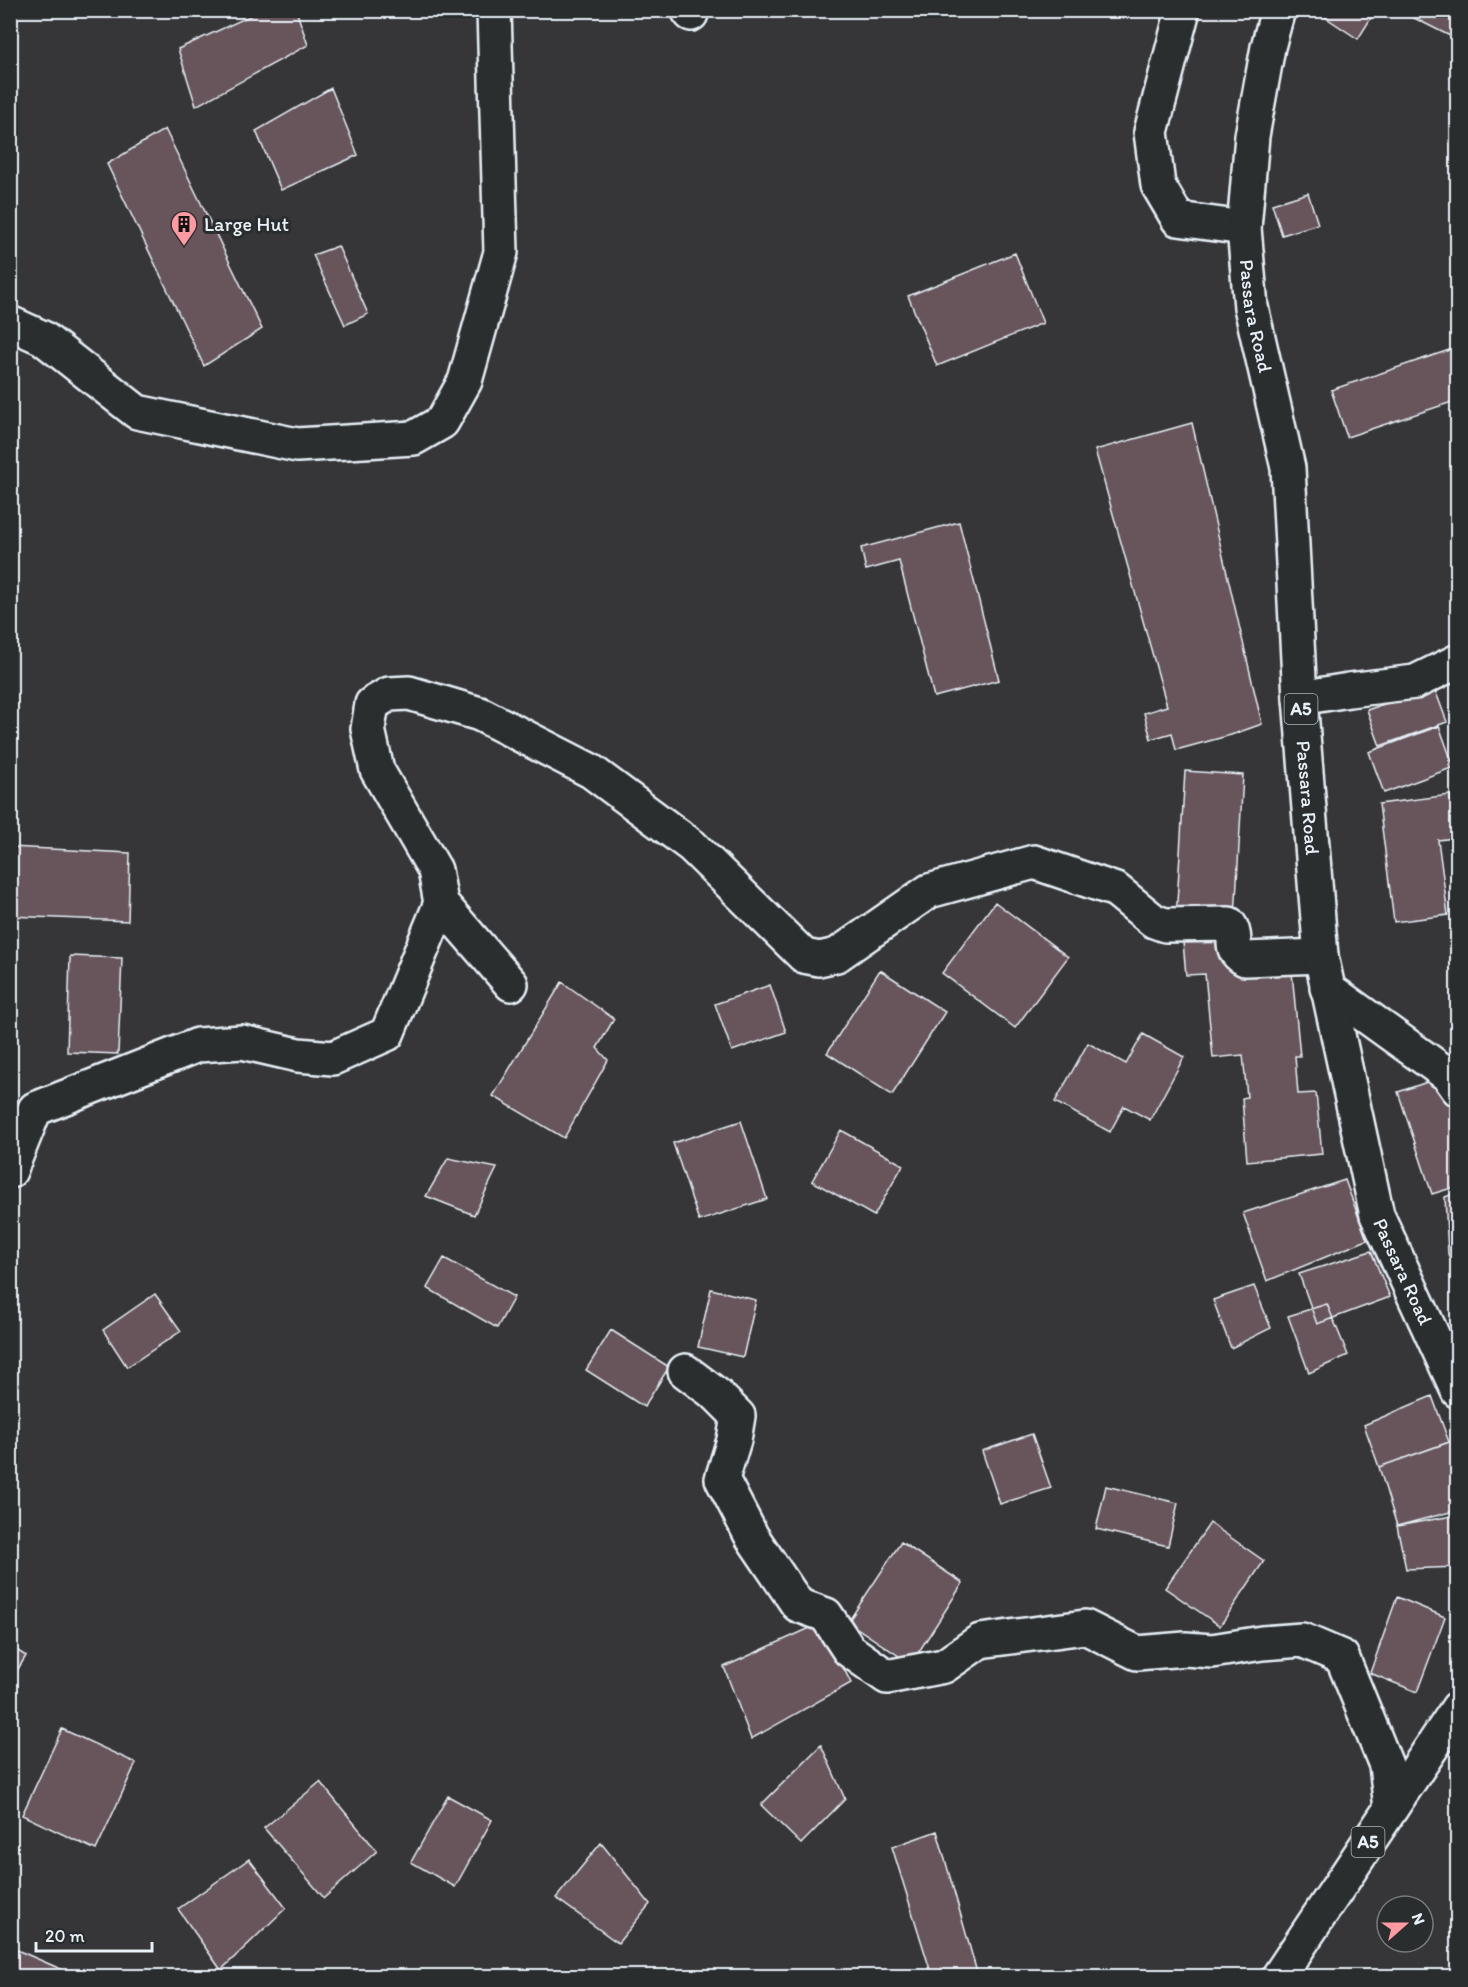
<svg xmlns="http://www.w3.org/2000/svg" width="1468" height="1987" font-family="Itim,sans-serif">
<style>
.building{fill:#67555c;stroke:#e8f1f8;stroke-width:1.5}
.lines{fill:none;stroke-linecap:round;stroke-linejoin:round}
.minor-casing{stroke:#e8f1f8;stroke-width:38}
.highway-casing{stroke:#e8f1f8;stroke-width:38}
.minor{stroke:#2a2d2e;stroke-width:33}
.highway{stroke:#2a2d2e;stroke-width:33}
.labels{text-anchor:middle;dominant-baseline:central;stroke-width:6;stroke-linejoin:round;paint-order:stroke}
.shield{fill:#2a2d2e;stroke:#afb6bb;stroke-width:1.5}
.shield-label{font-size:18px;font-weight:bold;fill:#e8f1f8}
.poi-label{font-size:20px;fill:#e8f1f8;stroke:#2a2d2e;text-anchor:start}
.street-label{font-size:20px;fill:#e8f1f8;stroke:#2a2d2e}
</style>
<rect width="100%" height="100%" fill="#363537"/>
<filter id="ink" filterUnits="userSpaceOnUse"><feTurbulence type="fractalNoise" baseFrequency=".0167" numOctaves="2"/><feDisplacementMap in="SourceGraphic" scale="12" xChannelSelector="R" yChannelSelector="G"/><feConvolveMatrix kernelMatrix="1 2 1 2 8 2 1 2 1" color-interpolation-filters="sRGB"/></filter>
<g filter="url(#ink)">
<path class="building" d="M 263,10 L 296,10 L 308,45 L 196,106 L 178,49 Z
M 1329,10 L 1376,10 L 1358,39 L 1325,17 Z
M 1398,10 L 1458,10 L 1458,40 Z
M 331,88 L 358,155 L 281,190 L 256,131 Z
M 165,129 L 262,329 L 204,366 L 107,164 Z
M 1308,193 L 1318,224 L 1282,235 L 1272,204 Z
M 338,246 L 368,314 L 345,325 L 313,255 Z
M 1015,253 L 1043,323 L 937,366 L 908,296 Z
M 1458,347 L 1458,400 L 1347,437 L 1331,390 Z
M 1192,423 L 1262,724 L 1231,735 L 1176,750 L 1172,733 L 1151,739 L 1144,713 L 1167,706 L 1095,450 Z
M 959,522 L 999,680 L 934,697 L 899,561 L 866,570 L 861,548 Z
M 1434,687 L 1447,722 L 1380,746 L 1367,710 Z
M 1439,726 L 1454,767 L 1384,793 L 1369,752 Z
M 1185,771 L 1243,775 L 1235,917 L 1176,919 Z
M 1450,795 L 1455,838 L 1438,840 L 1448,915 L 1394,922 L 1379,804 Z
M 10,847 L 130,853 L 128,921 L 10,916 Z
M 995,902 L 1068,957 L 1015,1028 L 942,973 Z
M 1224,928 L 1228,967 L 1291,962 L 1300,1056 L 1295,1056 L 1298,1094 L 1316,1093 L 1322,1154 L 1247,1161 L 1242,1098 L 1247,1097 L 1243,1055 L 1213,1058 L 1205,974 L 1186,975 L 1182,931 Z
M 70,956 L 122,958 L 118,1054 L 67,1052 Z
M 880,970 L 945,1012 L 892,1095 L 827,1053 Z
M 562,982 L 614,1019 L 597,1048 L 608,1060 L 564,1138 L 493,1096 Z
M 770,985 L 786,1032 L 732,1051 L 715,1004 Z
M 1143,1034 L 1184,1057 L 1150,1120 L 1124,1106 L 1110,1132 L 1055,1102 L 1088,1043 L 1126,1064 Z
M 1445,1076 L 1458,1112 L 1458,1186 L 1432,1194 L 1398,1092 Z
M 741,1121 L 767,1199 L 699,1221 L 673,1143 Z
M 841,1130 L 903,1165 L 874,1216 L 812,1181 Z
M 448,1158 L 497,1168 L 474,1215 L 426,1196 Z
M 1345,1180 L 1367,1240 L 1267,1281 L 1243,1213 Z
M 1458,1192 L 1458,1276 L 1448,1254 L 1445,1197 Z
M 1371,1251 L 1390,1297 L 1317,1324 L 1299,1274 Z
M 444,1258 L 514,1297 L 497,1328 L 427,1288 Z
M 1254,1286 L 1271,1328 L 1231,1348 L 1213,1300 Z
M 711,1289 L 756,1300 L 743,1357 L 698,1347 Z
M 155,1294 L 181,1331 L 127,1367 L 103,1330 Z
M 1327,1304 L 1348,1355 L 1309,1373 L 1288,1316 Z
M 611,1330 L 669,1367 L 644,1407 L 586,1370 Z
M 1432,1396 L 1449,1442 L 1379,1467 L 1364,1425 Z
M 1032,1434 L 1051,1488 L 1000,1504 L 982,1451 Z
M 1458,1439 L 1458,1510 L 1397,1526 L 1379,1467 Z
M 1106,1486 L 1178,1503 L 1168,1546 L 1096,1529 Z
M 1458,1515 L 1458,1567 L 1406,1569 L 1397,1526 Z
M 1210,1523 L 1264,1561 L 1220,1626 L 1165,1588 Z
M 901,1542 L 963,1583 L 911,1664 L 848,1622 Z
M 1397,1597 L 1445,1617 L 1417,1692 L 1370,1673 Z
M 821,1623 L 851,1683 L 751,1739 L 724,1667 Z
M 10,1646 L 26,1656 L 10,1682 Z
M 62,1729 L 136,1763 L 96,1850 L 22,1815 Z
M 821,1745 L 845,1799 L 801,1844 L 761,1805 Z
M 320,1782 L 377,1851 L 324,1898 L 264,1828 Z
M 448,1796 L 492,1820 L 455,1887 L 411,1862 Z
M 937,1831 L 978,1976 L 932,1976 L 892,1847 Z
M 601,1843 L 650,1904 L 618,1943 L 556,1898 Z
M 249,1859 L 286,1908 L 221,1970 L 178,1909 Z
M 10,1947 L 77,1976 L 10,1976 Z"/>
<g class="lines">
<g class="minor-casing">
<path id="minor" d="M 688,10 L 691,14
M 1183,10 L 1151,132 L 1158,185 L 1178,219 L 1244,228
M 10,323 L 43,338 L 137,412 L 297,445 L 414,438 L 442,422 L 465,381 L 501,252 L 494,10
M 1300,698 L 1349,690 L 1415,682 L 1458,661
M 441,903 L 435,870 L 377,770 L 368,729 L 372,704 L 389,694 L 409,693 L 480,714 L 591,771 L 692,846 L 804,956 L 819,959 L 837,955 L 929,891 L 1034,862 L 1116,890 L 1154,921 L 1165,925 L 1229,924 C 1240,939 1226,948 1245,959 L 1321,956
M 1327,988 L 1448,1075 L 1458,1089
M 10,1171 L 35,1109 L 198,1045 L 242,1042 L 298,1055 L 333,1058 L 387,1034 L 441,903 L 511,984
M 685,1371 L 717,1395 L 738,1416 L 734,1440 L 722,1479 L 752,1537 L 798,1605 L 826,1615 L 849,1650 L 887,1677 L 944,1666 L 980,1641 L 1085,1627 L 1137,1653 L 1185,1649 L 1212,1651 L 1262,1643 L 1302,1640 L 1342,1657 L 1386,1765 L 1391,1808"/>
</g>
<g class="highway-casing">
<g id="highway">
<path id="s1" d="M 1278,10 L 1268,47 L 1252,136 L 1244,228 L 1251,307 L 1288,468 L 1300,698 L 1321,956 L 1377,1215 L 1458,1391"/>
<path d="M 1279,1976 L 1458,1708"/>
</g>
</g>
<use href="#minor" class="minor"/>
<use href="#highway" class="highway"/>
</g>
</g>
<defs>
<g id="building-pin" transform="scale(1.35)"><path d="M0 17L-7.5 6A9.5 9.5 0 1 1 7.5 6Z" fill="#ff9aa2" stroke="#2a2d2e"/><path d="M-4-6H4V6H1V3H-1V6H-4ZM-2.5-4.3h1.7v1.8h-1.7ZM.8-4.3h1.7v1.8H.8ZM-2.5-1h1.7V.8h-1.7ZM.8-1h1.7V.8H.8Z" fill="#111"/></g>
</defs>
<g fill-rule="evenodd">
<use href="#building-pin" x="184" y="224"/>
</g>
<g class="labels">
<g class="shield">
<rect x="1284.5" y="694" width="33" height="30" rx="4.5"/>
<rect x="1351.5" y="1827" width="33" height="30" rx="4.5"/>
</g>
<g class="shield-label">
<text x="1301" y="709">A5</text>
<text x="1368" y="1842">A5</text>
</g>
<g class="poi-label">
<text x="204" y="224">Large Hut</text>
</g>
<g class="street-label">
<text stroke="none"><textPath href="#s1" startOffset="310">Passara Road</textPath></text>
<text stroke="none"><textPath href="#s1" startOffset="796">Passara Road</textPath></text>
<text stroke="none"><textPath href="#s1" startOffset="1282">Passara Road</textPath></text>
</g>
</g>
<rect width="1468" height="1987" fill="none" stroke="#2a2d2e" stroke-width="36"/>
<rect x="18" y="18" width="1432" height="1951" fill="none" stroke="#e8f1f8" stroke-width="2" filter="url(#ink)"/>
<g transform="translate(1405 1924) rotate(69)"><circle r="28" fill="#2a2d2e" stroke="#767b7f" stroke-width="1.5"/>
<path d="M0-4.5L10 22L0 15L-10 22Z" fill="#ff9aa2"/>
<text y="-9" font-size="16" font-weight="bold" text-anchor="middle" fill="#e8f1f8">N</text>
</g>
<path d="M36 1942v9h116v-9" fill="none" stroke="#e8f1f8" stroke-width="3"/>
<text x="45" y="1942" font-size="18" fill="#e8f1f8" stroke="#2a2d2e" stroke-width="4.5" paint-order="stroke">20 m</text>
</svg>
